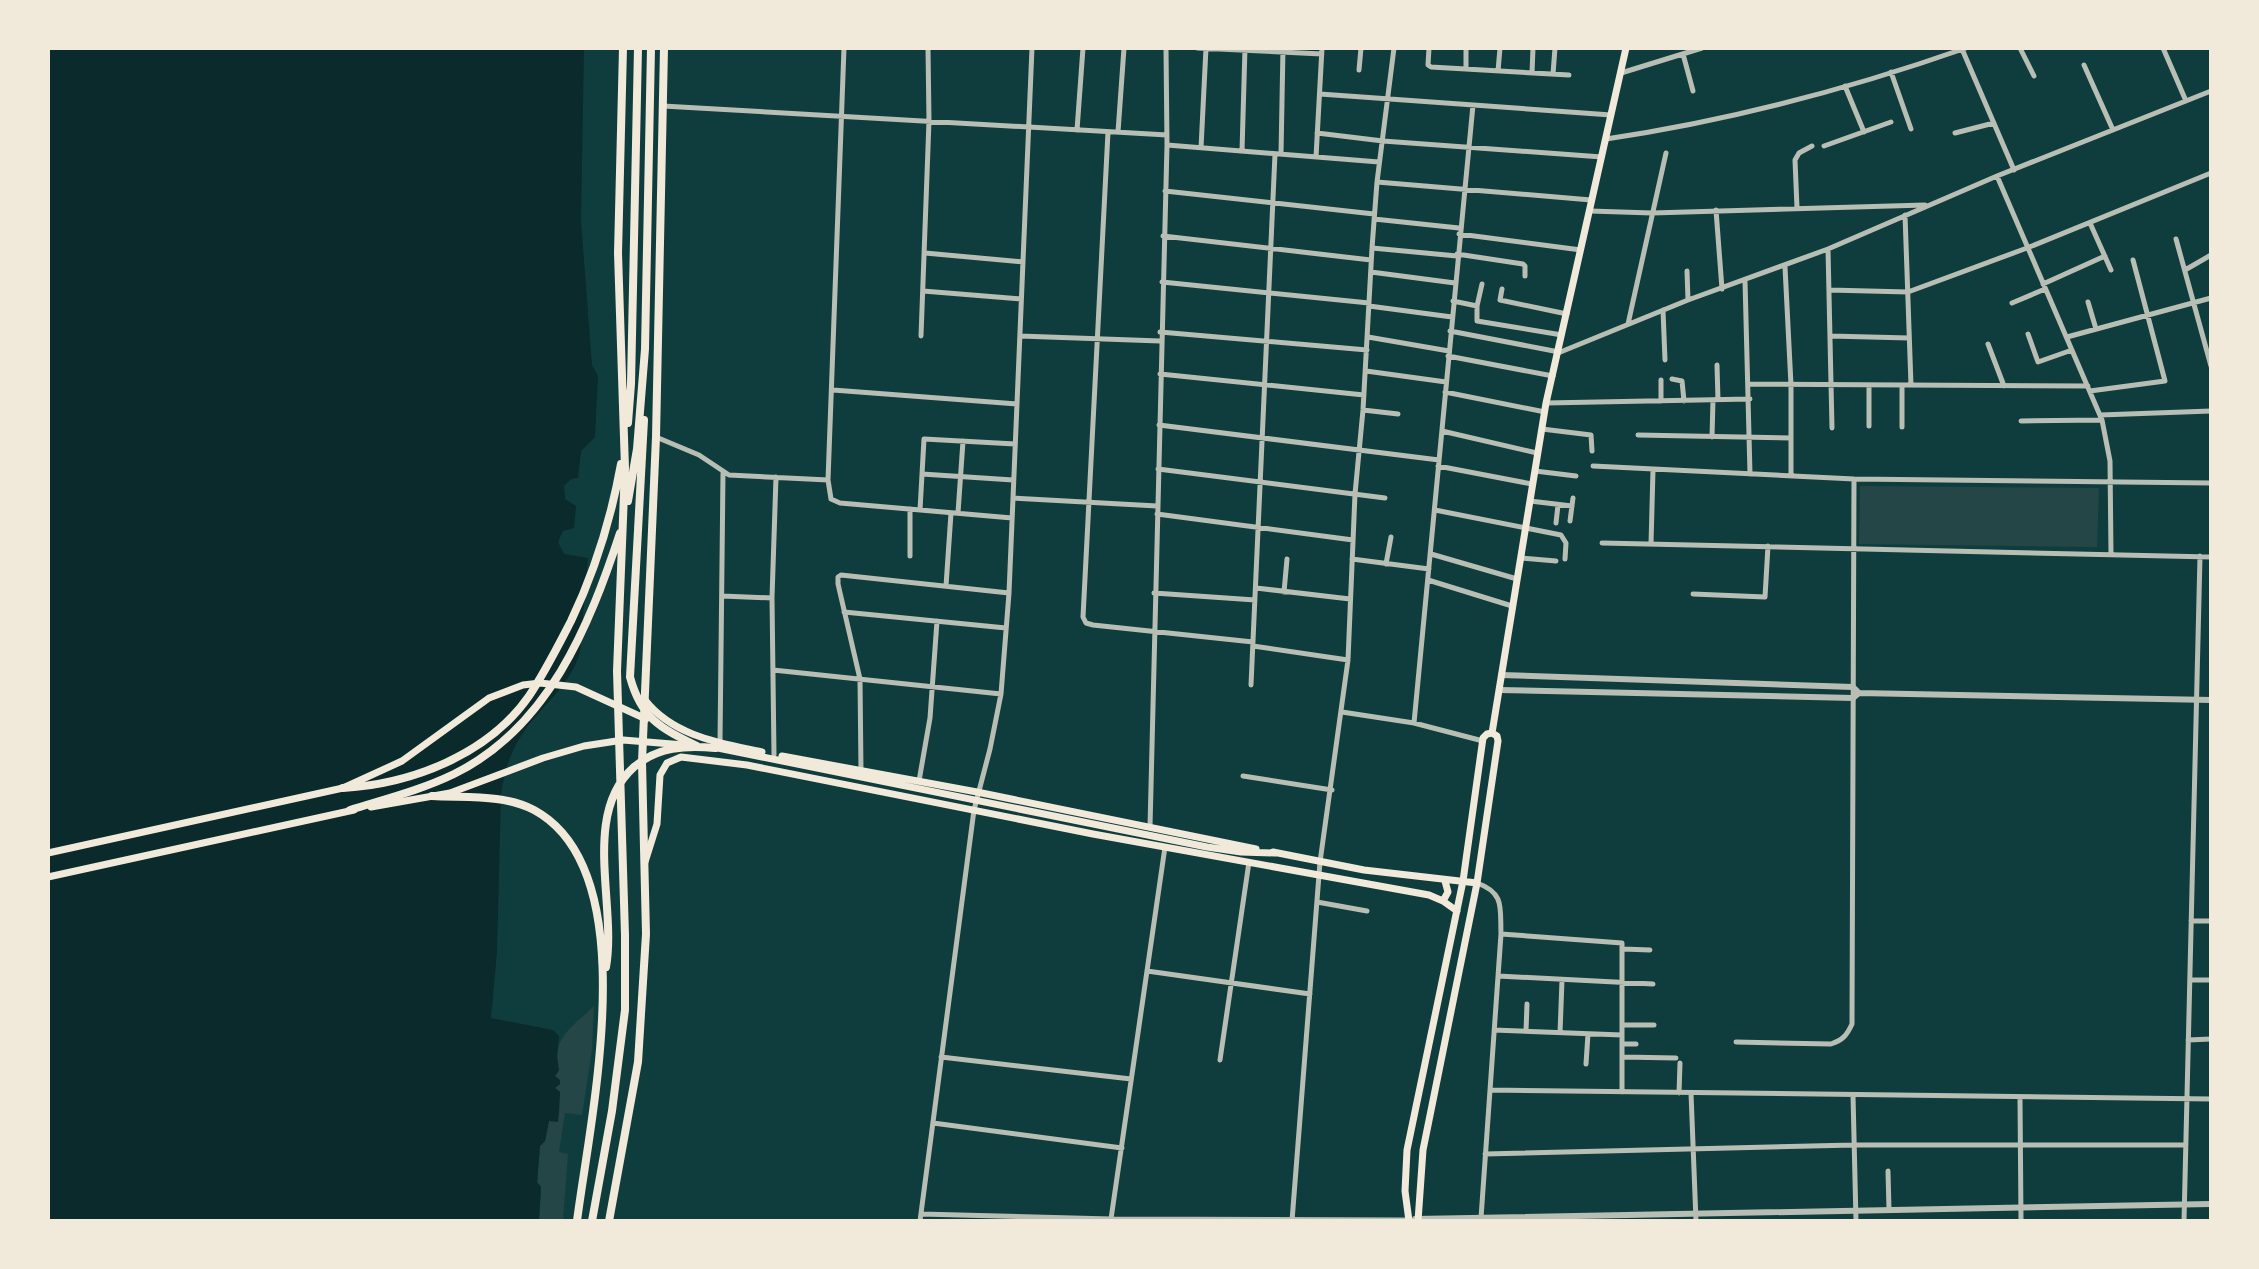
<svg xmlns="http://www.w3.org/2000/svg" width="2259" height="1269" font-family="Commissioner,sans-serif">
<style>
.green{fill:#244646}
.water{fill:#0a2a2b}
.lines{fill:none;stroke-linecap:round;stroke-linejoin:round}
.minor{stroke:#b8beb3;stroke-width:5}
.tertiary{stroke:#b8beb3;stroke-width:6}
.primary{stroke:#f1e9da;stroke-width:7}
.trunk{stroke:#f1e9da;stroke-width:8}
</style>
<rect width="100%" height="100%" fill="#0f3d3e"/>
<path class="green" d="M 1860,486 L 2099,488 L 2097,547 L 1859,544 Z
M 594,1006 L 592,1050 L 582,1115 L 565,1113 L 559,1152 L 568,1154 L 563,1221 L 539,1221 L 541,1187 L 537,1183 L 540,1146 L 545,1141 L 549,1121 L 559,1116 L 560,1092 L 555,1088 L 558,1084 L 555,1076 L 559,1070 C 551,1037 573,1027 594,1006 Z"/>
<path class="water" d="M 48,48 L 584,48 L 581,221 L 592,365 L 598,376 L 595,437 L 581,451 L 578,478 L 571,479 L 564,486 L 565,499 L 576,506 L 574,528 L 563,531 L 558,542 L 564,554 L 588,558 L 580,652 C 572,683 543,705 525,730 C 511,749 504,772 501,795 L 497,952 L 491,1018 L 553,1030 L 559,1036 L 557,1056 L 559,1070 L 555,1076 L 560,1080 L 560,1084 L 555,1088 L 560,1092 L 558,1122 L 549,1121 L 545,1141 L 540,1146 L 537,1182 L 541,1187 L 539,1221 L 48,1221 Z"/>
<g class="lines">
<path class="minor" d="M 844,48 L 828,480 L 831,499 L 840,503 L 1012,518
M 1197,48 L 1322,54
M 1429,48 L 1428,65 L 1431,67 L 1569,75
M 2020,48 L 2034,76
M 2163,48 L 2186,101
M 1962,49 L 2014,170
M 1683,54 L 1693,91
M 2084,65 L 2113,130
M 1466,69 L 1466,48
M 1359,70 L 1361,48
M 1498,71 L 1500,48
M 1891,72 L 1911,129
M 1532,73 L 1533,48
M 1621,73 L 1702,48
M 1553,74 L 1555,48
M 1845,86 L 1864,132
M 1320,94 L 1611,115
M 663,106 L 1167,135
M 1077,130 L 1083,48
M 1108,132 L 1083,617 L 1086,623 L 1093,625 L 1253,642
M 1118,132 L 1124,48
M 1317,133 L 1383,141 L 1602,157
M 1955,133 L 1994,123
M 1606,139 C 1729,121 1849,89 1966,48
M 1167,145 L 1379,162
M 1824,146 L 1891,122
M 1201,148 L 1206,48
M 1242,151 L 1245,48
M 1281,154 L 1283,48
M 1316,157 L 1322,48
M 1997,176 L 2102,420 L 2110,461 L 2111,554
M 1377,182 L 1591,200
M 1165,191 L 1374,214
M 1797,208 L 1795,160 L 1799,153 L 1812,146
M 1716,210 L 1722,289
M 1590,211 L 1652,213 L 1925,205
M 1905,215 L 1911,385
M 1374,219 L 1459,228
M 2090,223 L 2111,270
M 1459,234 L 1581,250
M 1163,236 L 1371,260
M 2176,239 L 2211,366
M 1372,248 L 1457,256
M 1828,249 L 1832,428
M 925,253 L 1023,262
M 1457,254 L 1523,264 L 1525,266 L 1525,276
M 1785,267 L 1791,385 L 1791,476
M 2185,270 L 2211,255
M 1687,271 L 1688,300
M 1371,272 L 1455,283
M 1745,281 L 1750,474
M 1162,282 L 1369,303
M 2043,284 L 2105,256
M 1502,289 L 1500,300 L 1567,314
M 1829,290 L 1908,292 L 2027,248 L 2211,173
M 923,291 L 1021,299
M 1453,301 L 1477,306 L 1477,321 L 1562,335
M 2088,302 L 2096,329
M 2012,303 L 2045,289
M 1369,306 L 1452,317
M 1477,306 L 1482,284
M 1663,310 L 1665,360
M 1628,324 L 1666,153
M 1450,331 L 1559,352
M 1160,332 L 1367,350
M 2028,334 L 2038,362 L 2072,350
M 921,336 L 929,121 L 928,48
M 1020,336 L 1160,341
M 1830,336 L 1909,338
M 1368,337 L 1449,351
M 2067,337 L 2211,298
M 1988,344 L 2004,386
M 1558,353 L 1688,300 L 1828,249 L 1997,176 L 2211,91
M 1448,356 L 1553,376
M 1717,365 L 1718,400
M 1366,371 L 1446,382
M 1160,374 L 1364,395
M 1672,379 L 1682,381 L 1684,401
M 1661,380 L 1661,401
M 1749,384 L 2088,386
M 1869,385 L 1869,426
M 833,390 L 1017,404
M 2090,391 L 2165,381 L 2133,260
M 1445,392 L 1545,412
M 1546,403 L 1750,399
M 1363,410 L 1398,414
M 2100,415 L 2211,411
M 2021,421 L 2102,420
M 1159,425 L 1439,460
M 1902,427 L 1902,385
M 1542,429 L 1591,435 L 1592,451
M 1442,431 L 1537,453
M 1638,435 L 1791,438
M 656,437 L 699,455 L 729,475 L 828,480
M 1712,437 L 1713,400
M 1438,466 L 1532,484
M 1593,466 L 1854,479 L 2211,483
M 1158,469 L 1385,498
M 1535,471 L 1576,476
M 922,474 L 1013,480
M 1013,498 L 1157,506
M 1530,501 L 1572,506
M 920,510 L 924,439 L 1015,444
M 1435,510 L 1561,535 L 1566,543 L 1565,559
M 958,513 L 963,441
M 1157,514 L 1353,540
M 1570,521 L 1573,498
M 1556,523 L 1558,505
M 1602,543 L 2211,557
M 1651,544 L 1653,470
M 1431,554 L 1517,579
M 910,556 L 910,509
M 1521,558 L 1556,561
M 1352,559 L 1429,569
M 1386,564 L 1391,537
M 1428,580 L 1512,606
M 946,586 L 951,513
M 1256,588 L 1350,599
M 1284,592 L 1287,559
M 1154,593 L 1255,600
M 1693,594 L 1765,597 L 1768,546
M 722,596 L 772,598
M 844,612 L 1006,628
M 1253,646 L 1348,660
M 773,670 L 1001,694
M 1251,685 L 1275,154
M 1342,712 L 1414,723 L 1483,741
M 1414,723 L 1473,105
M 720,742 L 723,473
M 774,755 L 772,598 L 776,477
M 861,771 L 860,679 L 838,584 L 838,577 L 841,575 L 1009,593
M 1243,776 L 1332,790
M 919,781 L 930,718 L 937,621
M 1150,827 L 1167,145 L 1166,48
M 1477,883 C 1505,893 1500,908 1501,934 L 1481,1218
M 1317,902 L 1367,911
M 2191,921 L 2211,921
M 1501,934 L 1622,943 L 1622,1092
M 1623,949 L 1650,950
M 1147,971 L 1310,994
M 1498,976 L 1653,984
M 2190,980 L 2211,980
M 1622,1025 L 1654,1025
M 1494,1030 L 1622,1035
M 1526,1031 L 1527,1004
M 1560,1033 L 1562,980
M 2188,1040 L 2211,1039
M 1736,1042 L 1831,1044 C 1843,1040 1847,1035 1852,1024 L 1854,479
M 1622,1044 L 1636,1044
M 941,1057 L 1131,1079
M 1622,1057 L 1676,1058
M 1220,1060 L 1249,862
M 1586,1064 L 1588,1034
M 1490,1090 L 2211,1099
M 1679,1093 L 1680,1063
M 1691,1093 L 1696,1221
M 1853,1095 L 1856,1221
M 2020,1098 L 2021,1221
M 933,1123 L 1122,1148
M 1485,1154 L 1854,1145 L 2186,1145
M 1888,1171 L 1889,1210
M 921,1214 L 1111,1219 L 1409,1220
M 1111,1219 L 1165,847
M 920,1221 L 974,810 L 990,749 L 1001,694 L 1009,593 L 1032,48
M 1292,1221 L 1320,862 L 1348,660 L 1355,494 L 1363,410 L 1372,248 L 1377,182 L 1394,48
M 2184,1221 L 2200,556"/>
<path class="tertiary" d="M 1501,675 L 1853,687 L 1859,693 L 2211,700
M 1499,690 L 1853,698 L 1859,693
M 1415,1219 L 2211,1204"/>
<path class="primary" d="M 645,700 C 673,736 720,743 762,752
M 713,747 L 1207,847 L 1241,852 L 1275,853
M 782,756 L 977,792 L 1256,849
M 371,807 L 450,793 L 543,758 L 584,746 L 623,740 L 684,745
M 1273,852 L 1364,870 L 1477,883
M 48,853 L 343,788 L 402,761 L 489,698 L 523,685 L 540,683 L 576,687 L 646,719
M 645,862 L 657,824 L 660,775 L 667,763 L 681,757 L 747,765 L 1093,834 L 1429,895 L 1443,901 L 1457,911
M 48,877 L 354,810
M 1443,901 L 1448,892 L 1445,881
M 1409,1221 L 1405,1191 L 1407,1150 L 1463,881 L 1483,738 L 1487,734 L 1492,733
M 1418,1221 L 1423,1150 L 1477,883 L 1498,741 L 1497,736 L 1492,733 L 1546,403 L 1626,48"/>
<path class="trunk" d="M 644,420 L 630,677 C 641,718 660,728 697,746
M 628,423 L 631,384 L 638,48
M 628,501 L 637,449 L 645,349 L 651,48
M 343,788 C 411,784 488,755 529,696 C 545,672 558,646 571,621 C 595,571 611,519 621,464
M 432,796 C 466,798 504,794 534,810 C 647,871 590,1118 577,1221
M 350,810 C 385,799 421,790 454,774 C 548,728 589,627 620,533
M 606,967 C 617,905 581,814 634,767 C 657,747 686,745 715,748
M 592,1221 L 612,1111 L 625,1010 L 625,935 L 617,671 L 625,468 L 618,253 L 623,48
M 609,1221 L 638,1062 L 646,934 L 642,762 L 656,437 L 664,48"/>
</g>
<rect width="2259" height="1269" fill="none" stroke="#f1e9da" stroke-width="100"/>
</svg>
